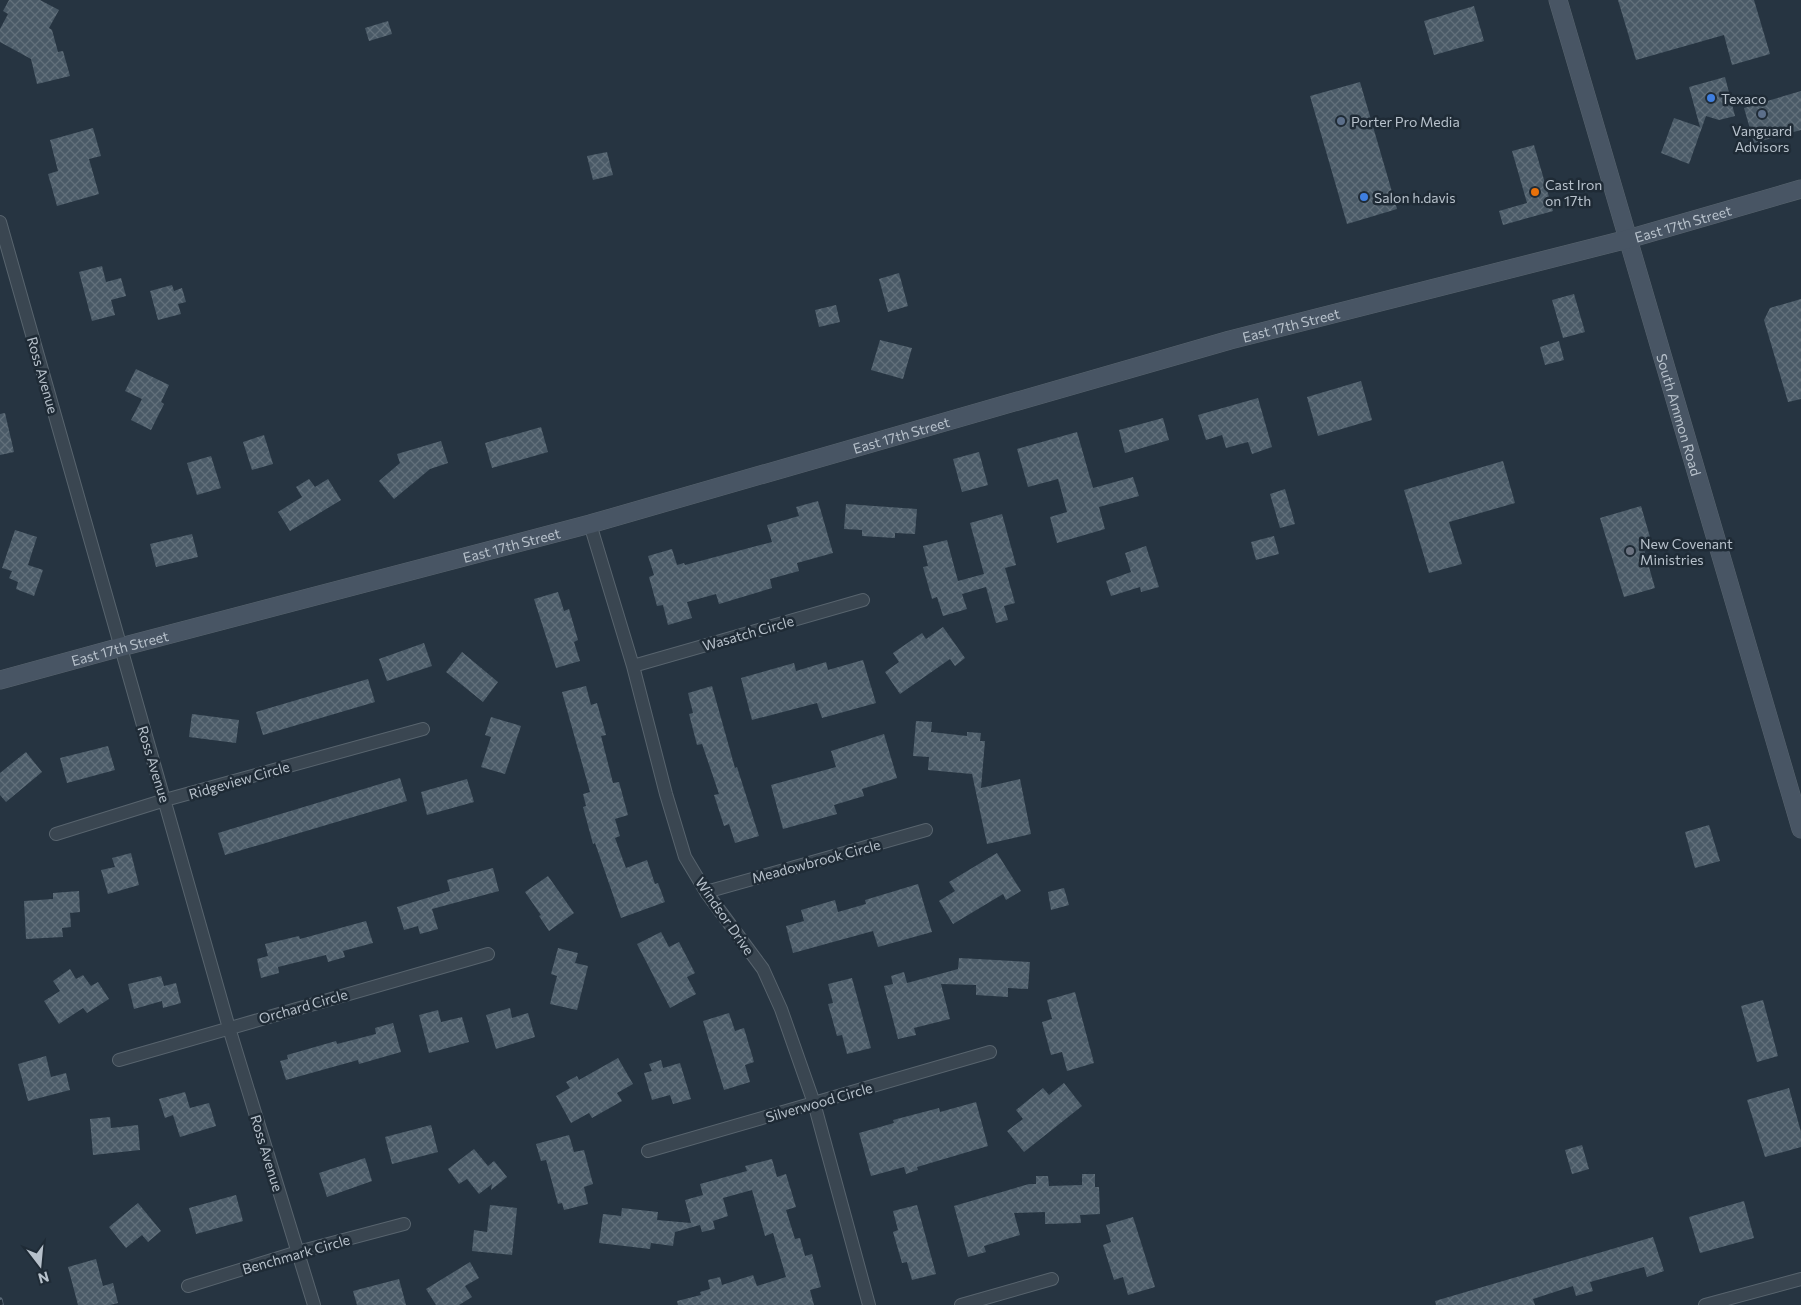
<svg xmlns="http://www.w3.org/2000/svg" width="1801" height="1305" font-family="Commissioner,sans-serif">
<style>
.building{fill:url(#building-cross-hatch)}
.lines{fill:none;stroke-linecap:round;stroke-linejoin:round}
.minor-casing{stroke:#58646e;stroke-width:14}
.secondary-casing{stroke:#58646e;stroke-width:19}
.minor{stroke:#3a4651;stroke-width:12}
.secondary{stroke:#485564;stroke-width:18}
.rail-casing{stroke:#5c6a78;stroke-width:5.5}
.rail{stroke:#1f2b36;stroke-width:4;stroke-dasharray:11;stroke-linecap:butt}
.shop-dot{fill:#3f7fe0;stroke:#1f2b36;stroke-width:2}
.service-dot{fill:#5c6f8a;stroke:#1f2b36;stroke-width:2}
.food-dot{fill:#e8710a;stroke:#1f2b36;stroke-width:2}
.worship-dot{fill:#6b7280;stroke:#1f2b36;stroke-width:2}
.labels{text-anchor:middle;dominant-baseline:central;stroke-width:5;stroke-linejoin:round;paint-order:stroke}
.poi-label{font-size:14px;fill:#b7c1cb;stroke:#1f2b36;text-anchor:start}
.street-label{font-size:14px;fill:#b7c1cb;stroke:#1f2b36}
</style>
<defs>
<pattern id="building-cross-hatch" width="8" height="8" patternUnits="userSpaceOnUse" patternTransform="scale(1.25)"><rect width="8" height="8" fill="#4a5a67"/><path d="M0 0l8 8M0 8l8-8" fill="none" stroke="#62707b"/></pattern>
</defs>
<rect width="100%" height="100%" fill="#263441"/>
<path class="building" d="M 9,0 L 40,0 L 59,10 L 49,28 L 52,30 L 58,52 L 63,51 L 70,76 L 37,84 L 31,59 L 0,42 L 0,29 L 8,14 L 3,11 Z
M 1618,0 L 1754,0 L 1770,54 L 1732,65 L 1724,35 L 1636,60 Z
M 1474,6 L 1484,41 L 1434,55 L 1424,21 Z
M 388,21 L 392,34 L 369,41 L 365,28 Z
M 1725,77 L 1735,116 L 1719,120 L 1706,116 L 1689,164 L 1661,153 L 1674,118 L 1700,127 L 1689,87 Z
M 1360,82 L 1397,209 L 1347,224 L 1310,96 Z
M 1801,91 L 1801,130 L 1754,143 L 1744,108 Z
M 93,128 L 101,156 L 89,159 L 99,194 L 57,206 L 48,174 L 58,171 L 50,140 Z
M 1534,145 L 1553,211 L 1503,225 L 1499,211 L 1527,203 L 1512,151 Z
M 607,152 L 613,175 L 593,180 L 587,156 Z
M 102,266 L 106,282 L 121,278 L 126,296 L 111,300 L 115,315 L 92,321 L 79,272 Z
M 899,273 L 908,306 L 888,312 L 879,279 Z
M 172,285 L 174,291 L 182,288 L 186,302 L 178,304 L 181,314 L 158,320 L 150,291 Z
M 1574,294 L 1585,332 L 1563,338 L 1552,300 Z
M 1801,299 L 1801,399 L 1788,402 L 1764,320 L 1770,308 Z
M 836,305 L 840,322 L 819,327 L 815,310 Z
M 880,340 L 912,348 L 903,379 L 871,370 Z
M 1559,341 L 1564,360 L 1545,365 L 1540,347 Z
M 136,369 L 169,385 L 161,402 L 164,404 L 151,430 L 131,420 L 142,399 L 125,391 Z
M 1361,381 L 1372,420 L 1318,436 L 1307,397 Z
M 1258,398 L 1272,447 L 1252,454 L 1248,442 L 1226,448 L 1222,435 L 1206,440 L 1198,415 Z
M 5,413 L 14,452 L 0,455 L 0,414 Z
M 1163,418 L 1169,440 L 1125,453 L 1119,430 Z
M 541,427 L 548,452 L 492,468 L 485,443 Z
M 1077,432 L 1093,488 L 1133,477 L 1139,496 L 1099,507 L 1105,529 L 1057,543 L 1050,517 L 1067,512 L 1058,479 L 1028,487 L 1017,449 Z
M 264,435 L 273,464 L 252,470 L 243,442 Z
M 441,441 L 448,463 L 430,469 L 394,499 L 379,481 L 400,463 L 397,454 Z
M 979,452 L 988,485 L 962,492 L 953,459 Z
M 211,456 L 221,488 L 197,495 L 187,463 Z
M 1503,461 L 1515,503 L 1449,522 L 1462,564 L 1429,573 L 1404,490 Z
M 309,479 L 315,487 L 328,479 L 341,500 L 290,531 L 278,512 L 302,497 L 296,487 Z
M 1285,489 L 1295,524 L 1280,528 L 1270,494 Z
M 818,501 L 833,553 L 797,563 L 799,571 L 770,579 L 772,588 L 719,604 L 716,594 L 687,602 L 692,618 L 668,625 L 663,605 L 657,606 L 649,577 L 654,575 L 648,556 L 672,549 L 677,565 L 684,563 L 685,565 L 772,542 L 767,525 L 799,516 L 796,507 Z
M 846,504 L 917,509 L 915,534 L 895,533 L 895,538 L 862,536 L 862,530 L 844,529 Z
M 1641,506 L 1652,544 L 1643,546 L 1655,588 L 1624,597 L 1600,518 Z
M 1002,514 L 1016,565 L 1005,568 L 1015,603 L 1004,606 L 1008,620 L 996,623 L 986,587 L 962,594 L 967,609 L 943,616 L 937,597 L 932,599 L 923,567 L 928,566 L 923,546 L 947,540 L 958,581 L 984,574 L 970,523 Z
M 15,530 L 37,537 L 28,565 L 43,570 L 34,596 L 16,589 L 18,582 L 9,578 L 12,571 L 2,568 Z
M 192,534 L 198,557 L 156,567 L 150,544 Z
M 1274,536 L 1279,554 L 1256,560 L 1251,542 Z
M 1146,546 L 1159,587 L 1141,592 L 1140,587 L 1111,596 L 1106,581 L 1131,572 L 1125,553 Z
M 558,592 L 564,611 L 569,609 L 578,640 L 574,642 L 580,661 L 556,668 L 534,599 Z
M 943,627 L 965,658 L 955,666 L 950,659 L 900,694 L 885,672 L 899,662 L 893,653 L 922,633 L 926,639 Z
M 424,643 L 432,666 L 387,681 L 379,659 Z
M 462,652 L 498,682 L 483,702 L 446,672 Z
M 863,660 L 876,703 L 822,718 L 817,703 L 752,720 L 741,678 L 794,663 L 796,671 L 826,662 L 828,670 Z
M 368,679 L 375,702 L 263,735 L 256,712 Z
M 586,686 L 591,705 L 597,703 L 606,735 L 601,736 L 613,783 L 619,782 L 628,815 L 615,819 L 620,836 L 615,838 L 626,868 L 647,860 L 655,884 L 658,883 L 665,902 L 621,918 L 595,843 L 593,844 L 583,807 L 586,806 L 583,794 L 590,792 L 562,692 Z
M 712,686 L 735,768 L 737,767 L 759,836 L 735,843 L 729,824 L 724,826 L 714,795 L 719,794 L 702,744 L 697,745 L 689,714 L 693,713 L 688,693 Z
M 192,714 L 239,720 L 236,743 L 189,737 Z
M 491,717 L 521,726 L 505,774 L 481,767 L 491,737 L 485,735 Z
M 916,721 L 932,722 L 931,732 L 967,736 L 967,732 L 981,733 L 980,741 L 985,741 L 981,788 L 1020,779 L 1031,834 L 987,844 L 972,774 L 928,770 L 929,757 L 913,756 Z
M 884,734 L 897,778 L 862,789 L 864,796 L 834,805 L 837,814 L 783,829 L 771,785 L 836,767 L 831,751 Z
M 108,746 L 115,770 L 67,783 L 60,758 Z
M 26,752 L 42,772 L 6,802 L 0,795 L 0,773 Z
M 400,778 L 407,801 L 225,855 L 218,833 Z
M 467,779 L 474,802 L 427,815 L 421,792 Z
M 1709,825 L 1720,861 L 1695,868 L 1685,832 Z
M 131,853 L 139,885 L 108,894 L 101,870 L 115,867 L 112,858 Z
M 997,853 L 1021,891 L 1006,900 L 1003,894 L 953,924 L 939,901 L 955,891 L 949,882 Z
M 493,868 L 499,891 L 432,909 L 438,929 L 420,934 L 418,926 L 404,930 L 397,907 L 450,891 L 447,880 Z
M 548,876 L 574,913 L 549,931 L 539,916 L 541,915 L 525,892 Z
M 918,884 L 932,932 L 878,947 L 873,931 L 793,953 L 786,926 L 804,921 L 801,910 L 835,900 L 838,912 L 866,904 L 865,900 Z
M 1064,888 L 1069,905 L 1051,910 L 1048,892 Z
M 79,891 L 80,912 L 70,913 L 71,927 L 62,928 L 63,937 L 26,939 L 24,901 L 53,899 L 53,893 Z
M 366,921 L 373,943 L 343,951 L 345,957 L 328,962 L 326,955 L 278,967 L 279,973 L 261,978 L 257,959 L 268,956 L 265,944 L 299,936 L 300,939 Z
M 661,932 L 669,947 L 679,942 L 695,973 L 687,977 L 696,994 L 670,1008 L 637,944 Z
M 558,948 L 578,953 L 575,963 L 588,966 L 577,1010 L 550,1004 L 557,976 L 551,974 Z
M 959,958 L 1030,962 L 1028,989 L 1008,988 L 1008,997 L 976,995 L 976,985 L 941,984 L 950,1019 L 914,1028 L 916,1035 L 898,1039 L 884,986 L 893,984 L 891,976 L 904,972 L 907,983 L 958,969 Z
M 70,969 L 76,979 L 83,975 L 91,986 L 98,982 L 109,999 L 87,1013 L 83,1008 L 59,1024 L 44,1001 L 60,991 L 53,981 Z
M 161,976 L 164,986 L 176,983 L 181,1003 L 163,1008 L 162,1001 L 134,1009 L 128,984 Z
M 852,978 L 871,1048 L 847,1054 L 842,1035 L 837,1036 L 828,1004 L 833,1003 L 828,984 Z
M 1075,992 L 1094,1063 L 1067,1071 L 1062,1052 L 1051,1055 L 1042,1022 L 1052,1019 L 1047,1000 Z
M 1763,1000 L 1778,1056 L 1757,1062 L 1741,1006 Z
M 510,1008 L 512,1018 L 528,1013 L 535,1037 L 496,1049 L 486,1015 Z
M 438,1010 L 441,1022 L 462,1017 L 469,1042 L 429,1053 L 419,1015 Z
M 729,1013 L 735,1031 L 744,1028 L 754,1062 L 745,1065 L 750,1082 L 724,1090 L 703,1021 Z
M 393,1023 L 401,1052 L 359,1064 L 358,1060 L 286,1080 L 280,1061 L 288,1059 L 287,1055 L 336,1041 L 337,1044 L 376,1034 L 375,1028 Z
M 46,1056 L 51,1077 L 66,1073 L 70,1090 L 28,1101 L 18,1064 Z
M 618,1058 L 633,1084 L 617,1093 L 622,1101 L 592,1118 L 589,1113 L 571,1123 L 556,1096 L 570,1088 L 566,1082 L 577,1076 L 579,1080 Z
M 661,1060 L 663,1068 L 680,1063 L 691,1099 L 673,1104 L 670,1095 L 652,1100 L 644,1073 L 652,1071 L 649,1064 Z
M 1064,1083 L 1082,1106 L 1024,1152 L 1007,1131 L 1023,1119 L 1016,1110 L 1043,1088 L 1049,1095 Z
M 1789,1088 L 1801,1132 L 1801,1147 L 1765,1157 L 1747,1100 Z
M 185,1092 L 190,1108 L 209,1103 L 216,1126 L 180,1137 L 173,1115 L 165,1118 L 159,1099 Z
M 976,1102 L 988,1146 L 917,1167 L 918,1170 L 906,1174 L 904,1167 L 871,1176 L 859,1133 L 894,1123 L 893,1120 L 939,1108 L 940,1112 Z
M 110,1117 L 111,1128 L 138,1125 L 140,1150 L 93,1155 L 90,1119 Z
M 431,1125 L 438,1152 L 392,1164 L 385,1137 Z
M 569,1135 L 574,1152 L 584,1150 L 593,1184 L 584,1187 L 588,1204 L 564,1210 L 562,1203 L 558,1204 L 546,1160 L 541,1161 L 536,1144 Z
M 1582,1145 L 1589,1169 L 1572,1174 L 1565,1150 Z
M 474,1149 L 488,1166 L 494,1161 L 507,1177 L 491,1190 L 492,1184 L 479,1194 L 467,1179 L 459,1184 L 448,1169 Z
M 365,1158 L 372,1181 L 327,1197 L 319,1173 Z
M 772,1159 L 777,1177 L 786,1174 L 796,1207 L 786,1210 L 795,1239 L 800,1238 L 805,1256 L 812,1254 L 821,1287 L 810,1290 L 814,1305 L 678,1305 L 677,1301 L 701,1295 L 700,1292 L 710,1289 L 708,1280 L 720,1277 L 722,1285 L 753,1275 L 757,1286 L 786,1277 L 773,1233 L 765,1236 L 752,1190 L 723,1198 L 728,1216 L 713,1221 L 715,1229 L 702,1232 L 700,1225 L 675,1232 L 673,1246 L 651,1243 L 650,1249 L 599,1243 L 603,1214 L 621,1216 L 622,1208 L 658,1212 L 657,1220 L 691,1223 L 685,1200 L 703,1195 L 700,1184 L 747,1171 L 745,1166 Z
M 1082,1174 L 1095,1174 L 1095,1187 L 1099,1187 L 1100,1214 L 1080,1215 L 1081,1223 L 1045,1224 L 1045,1212 L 1014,1213 L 1020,1235 L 984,1246 L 986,1252 L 968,1257 L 954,1206 L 1029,1184 L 1036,1184 L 1036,1176 L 1048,1176 L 1049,1186 L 1082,1185 Z
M 236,1195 L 243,1221 L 196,1234 L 189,1208 Z
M 1744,1201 L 1754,1238 L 1700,1253 L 1689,1217 Z
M 138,1203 L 161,1231 L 148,1242 L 142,1235 L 126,1248 L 109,1227 Z
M 490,1205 L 517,1208 L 512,1255 L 472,1251 L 474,1230 L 487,1232 Z
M 917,1205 L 936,1274 L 912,1280 L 907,1262 L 902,1263 L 893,1232 L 898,1230 L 893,1211 Z
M 1133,1217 L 1155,1287 L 1128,1295 L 1123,1277 L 1114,1280 L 1103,1245 L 1111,1242 L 1106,1225 Z
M 1653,1237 L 1664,1271 L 1647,1277 L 1644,1267 L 1590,1282 L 1593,1291 L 1576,1296 L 1573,1286 L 1533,1299 L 1535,1305 L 1436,1305 L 1435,1301 Z
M 96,1259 L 103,1286 L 113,1283 L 118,1303 L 110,1305 L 78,1305 L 68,1267 Z
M 470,1262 L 479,1278 L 465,1286 L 472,1297 L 459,1305 L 436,1305 L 426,1289 Z
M 399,1279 L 406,1305 L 357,1305 L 353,1291 Z"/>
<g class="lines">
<g class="minor-casing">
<path id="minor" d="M 0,222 L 229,1028 L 314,1305
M 590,524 L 633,666 L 666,794 L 685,857 L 706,892 L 763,969 L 781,1009 L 814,1103 L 869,1305
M 633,666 L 863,600
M 56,834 L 165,800 L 423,729
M 706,892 L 926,830
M 119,1060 L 488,954
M 648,1151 L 990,1052
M 188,1286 L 298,1252 L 404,1224
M 961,1305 L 1052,1279
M 1705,1305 L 1801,1279"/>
</g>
<g class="secondary-casing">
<g id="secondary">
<path id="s1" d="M 1558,0 L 1801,829"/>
<path id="s2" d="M 0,680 L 121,647 L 590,524 L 1230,340 L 1628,239 L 1801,189"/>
</g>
</g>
<use href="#minor" class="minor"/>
<use href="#secondary" class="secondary"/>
<g class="rail-casing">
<path id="rail" d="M 0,1300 L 1,1305"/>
</g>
<use href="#rail" class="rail"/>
</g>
<g class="shop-dot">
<circle cx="1711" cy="98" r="5"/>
<circle cx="1364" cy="197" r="5"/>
</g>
<g class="service-dot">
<circle cx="1762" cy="114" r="5"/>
<circle cx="1341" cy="121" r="5"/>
</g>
<circle class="food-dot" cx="1535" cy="192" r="5"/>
<circle class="worship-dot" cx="1630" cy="551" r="5"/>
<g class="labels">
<g class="poi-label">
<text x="1721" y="98">Texaco</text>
<text x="1351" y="121">Porter Pro Media</text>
<text x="1762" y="130" text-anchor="middle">Vanguard<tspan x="1762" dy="16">Advisors</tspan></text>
<text x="1545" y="184">Cast Iron<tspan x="1545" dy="16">on 17th</tspan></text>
<text x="1374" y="197">Salon h.davis</text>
<text x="1640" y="543">New Covenant<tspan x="1640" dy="16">Ministries</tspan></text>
</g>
<g class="street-label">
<text stroke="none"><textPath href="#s2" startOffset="1744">East 17th Street</textPath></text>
<text stroke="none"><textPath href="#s2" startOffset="1339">East 17th Street</textPath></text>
<text transform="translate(43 375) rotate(74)">Ross Avenue</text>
<text stroke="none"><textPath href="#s1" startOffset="432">South Ammon Road</textPath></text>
<text stroke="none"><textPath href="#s2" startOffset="934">East 17th Street</textPath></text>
<text stroke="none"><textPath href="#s2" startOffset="529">East 17th Street</textPath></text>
<text transform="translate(748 633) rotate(-16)">Wasatch Circle</text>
<text stroke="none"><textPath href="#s2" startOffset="124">East 17th Street</textPath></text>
<text transform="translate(154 764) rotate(73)">Ross Avenue</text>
<text transform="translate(239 780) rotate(-16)">Ridgeview Circle</text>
<text transform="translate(816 861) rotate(-15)">Meadowbrook Circle</text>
<text transform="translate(725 916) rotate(55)">Windsor Drive</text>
<text transform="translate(303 1006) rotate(-16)">Orchard Circle</text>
<text transform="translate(819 1102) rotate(-16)">Silverwood Circle</text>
<text transform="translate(267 1153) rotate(73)">Ross Avenue</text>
<text transform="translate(296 1254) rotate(-16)">Benchmark Circle</text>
</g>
</g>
<g transform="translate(40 1265) rotate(164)" stroke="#1f2b36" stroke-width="4" paint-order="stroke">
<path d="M0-4L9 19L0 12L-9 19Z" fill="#b7c1cb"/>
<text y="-8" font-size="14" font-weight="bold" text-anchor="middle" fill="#b7c1cb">N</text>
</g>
</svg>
